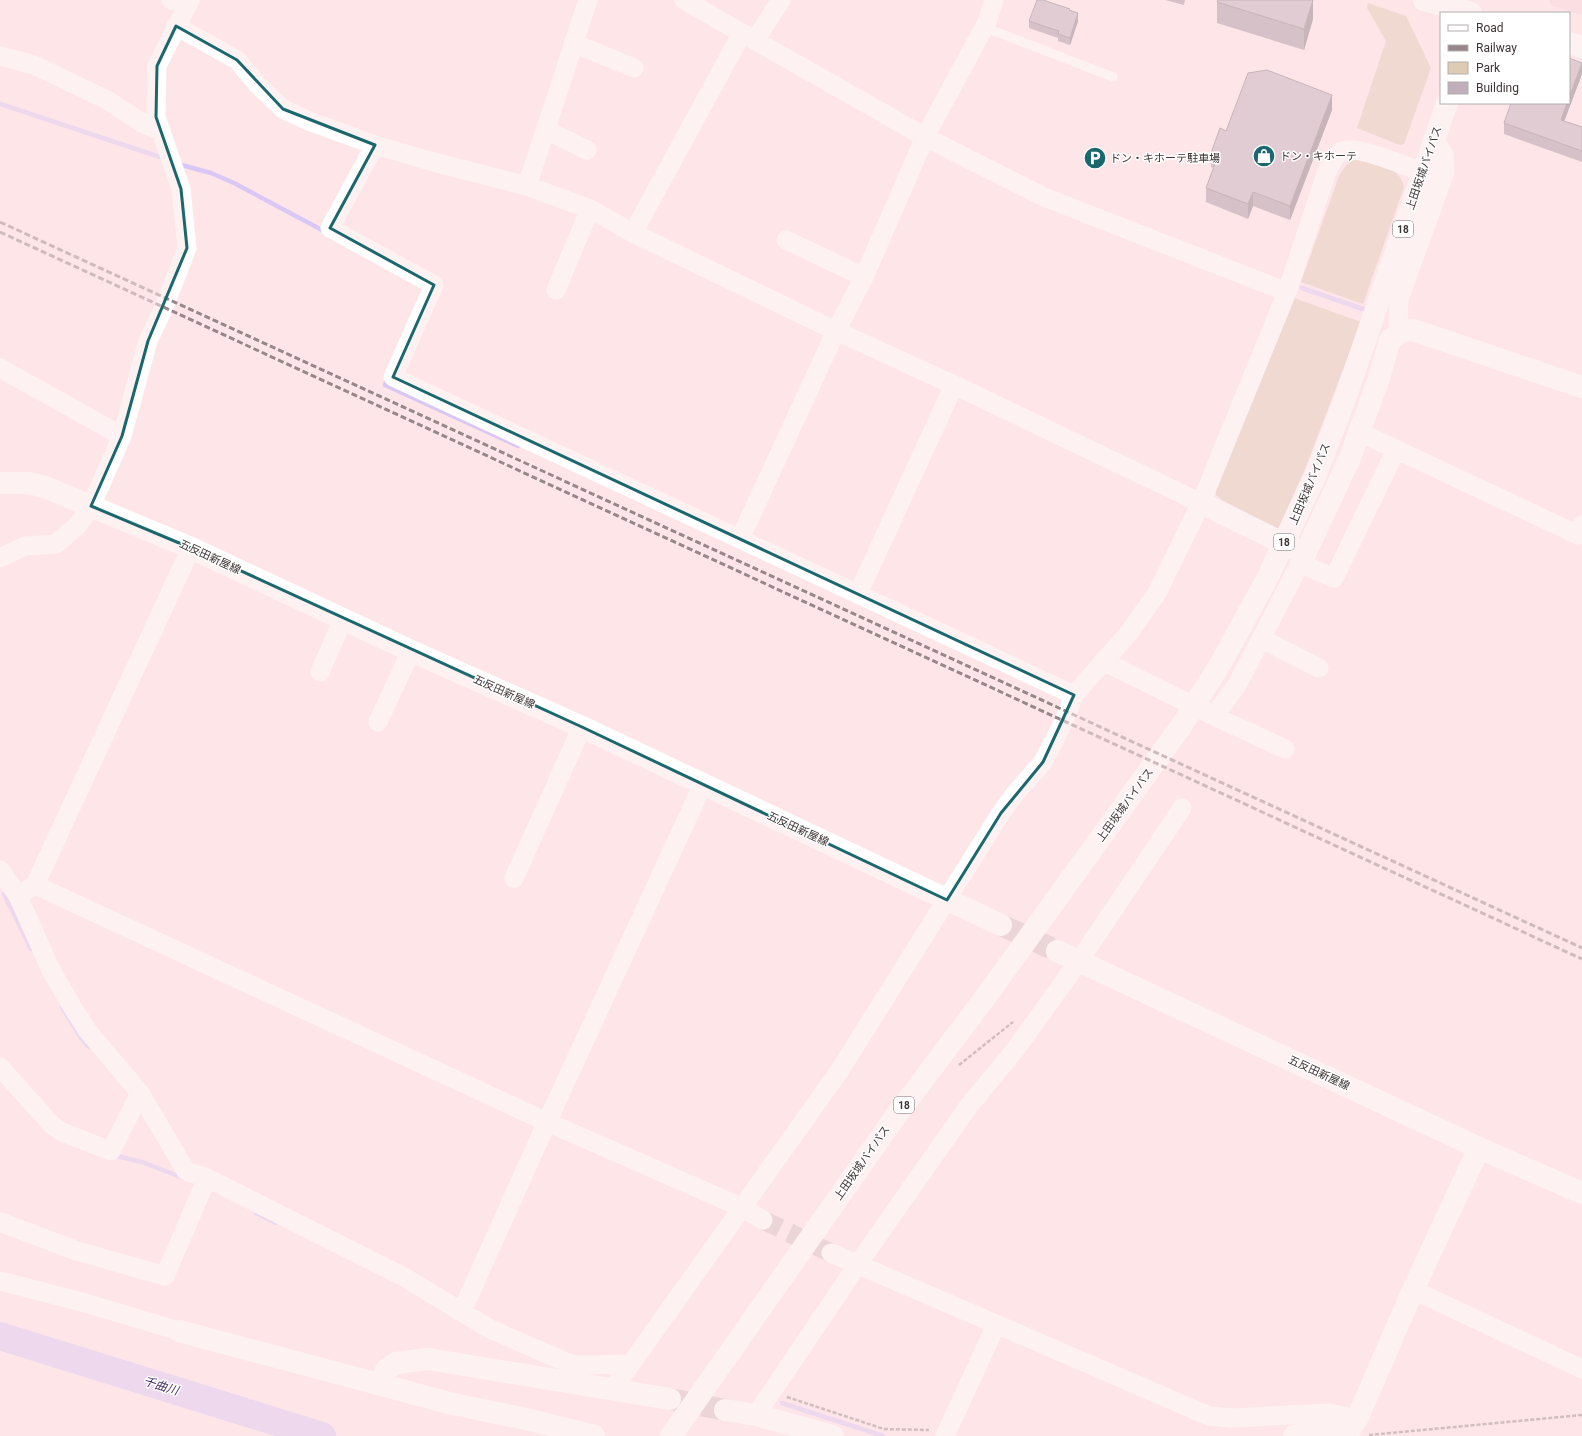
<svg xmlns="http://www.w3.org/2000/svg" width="1582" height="1436" font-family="Roboto,'Noto Sans JP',sans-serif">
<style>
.built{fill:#f7d6da}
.green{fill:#ddcbb3}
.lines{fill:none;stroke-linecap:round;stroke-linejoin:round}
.stream{stroke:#d9c8f5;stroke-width:4.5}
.river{stroke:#d9c8f5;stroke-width:28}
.street-tunnel{stroke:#d8c2c4;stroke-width:19;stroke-dasharray:19 10;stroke-linecap:butt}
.secondary-tunnel{stroke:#d8c2c4;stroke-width:22;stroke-dasharray:22 11;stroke-linecap:butt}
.path{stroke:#9d8c8e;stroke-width:2.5;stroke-dasharray:4 2;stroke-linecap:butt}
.lane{stroke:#fff;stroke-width:9}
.street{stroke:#fff;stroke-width:19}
.secondary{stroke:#fff;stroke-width:22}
.highway{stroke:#fff;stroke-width:22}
.rail{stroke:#988789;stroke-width:3;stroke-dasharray:6 3;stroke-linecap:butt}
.wall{fill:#a596a1}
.shaded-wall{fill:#867a83}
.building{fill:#c0aebb;stroke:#867a83}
.marked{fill:none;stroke:#1a676d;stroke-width:3;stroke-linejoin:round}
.labels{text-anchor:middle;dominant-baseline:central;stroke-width:3;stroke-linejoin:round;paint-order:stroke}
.shield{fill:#fff;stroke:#787172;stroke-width:1}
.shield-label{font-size:10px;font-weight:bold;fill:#3e3435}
.poi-label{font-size:11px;fill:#3e3435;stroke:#fff;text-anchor:start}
.street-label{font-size:11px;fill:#3e3435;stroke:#fff}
.water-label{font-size:12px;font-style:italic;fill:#472f65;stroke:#fff}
</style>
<rect width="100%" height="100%" fill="#fee5e8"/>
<path class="built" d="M 1549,0 L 1582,0 L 1582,15 L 1552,6 Z"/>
<path class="green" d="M 1368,3 L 1406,16 L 1431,68 L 1404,144 L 1400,145 L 1357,128 L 1386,41 L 1367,8 Z
M 1358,159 C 1376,164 1400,166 1404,187 L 1363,304 L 1301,282 L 1339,176 C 1344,167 1348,162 1358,159 Z
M 1294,298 L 1361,322 L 1305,469 L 1278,529 L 1222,500 L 1216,495 L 1215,488 Z"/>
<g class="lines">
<path class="stream" d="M 0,104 L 160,157
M 178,164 L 211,173 L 234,183 L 322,230
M 1302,288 L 1363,309
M 386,382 L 385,385 L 518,446
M 4,894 L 31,949
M 62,1007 L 81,1038 L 89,1047
M 118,1153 L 117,1156 L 142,1162 L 183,1178
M 256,1213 L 276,1223
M 782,1403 L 883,1436"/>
<path class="river" d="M 0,1336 L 322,1436"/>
<path class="street-tunnel" d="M 763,1220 L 831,1253"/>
<path class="secondary-tunnel" d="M 1001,925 L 1057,951
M 670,1399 L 725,1410"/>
<path class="path" d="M 959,1065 L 1013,1022
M 787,1397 L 884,1429 L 929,1430
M 1369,1435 L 1582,1415"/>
<path class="lane" d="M 984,27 L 1113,77"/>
<path class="street" d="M 171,0 L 186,6
M 684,0 L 925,137 L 1044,197 L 1287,292
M 176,26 L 237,60 L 257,84 L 283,109 L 309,121 L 375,145 L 430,161 L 527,186 L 590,209 L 633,233 L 836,331 L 954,385 L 1201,503
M 755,40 L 781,0
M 573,43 L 634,68
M 0,56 L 34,65 L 107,100 L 144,124 L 161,131
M 546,130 L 587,150
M 375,145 L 330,228 L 434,285 L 393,377 L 1074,695
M 527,186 L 588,0
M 633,233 L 742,33
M 786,240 L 864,277
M 556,290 L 590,209
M 1402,331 L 1398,324 L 1399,299 L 1445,172 L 1444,154 L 1434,140
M 0,368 L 122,436
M 1359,432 L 1578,535 L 1582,525
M 740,539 L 836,331 L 864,277 L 925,137 L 987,22 L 994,0
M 0,558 L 25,546 L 56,544 L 78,525 L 91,506 L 122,436 L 148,341 L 164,307 L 187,248 L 181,189 L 156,117 L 157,66 L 190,0
M 1301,564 L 1334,578 L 1396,450
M 858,594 L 954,385
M 1262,639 L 1319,668
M 1103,661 L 1214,716 L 1285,749
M 320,672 L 343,619
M 1214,716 L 1237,685 L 1305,554
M 378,722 L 411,651
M 0,870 L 18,896 L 50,968 L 71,1005 L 87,1030 L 140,1093 L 186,1171 L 207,1178
M 514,878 L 582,727
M 35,885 L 547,1122 L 743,1208 L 763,1220
M 18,896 L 35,885 L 191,548
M 0,1067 L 52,1125 L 62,1132 L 111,1151 L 140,1093
M 0,1222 L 77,1251 L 165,1276 L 207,1178 L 404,1277 L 490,1329 L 568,1363 L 580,1365 L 631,1364
M 831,1253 L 1209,1416 L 1231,1418 L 1329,1413 L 1357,1419
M 0,1281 L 82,1302 L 179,1331
M 1413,1290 L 1582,1369
M 462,1311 L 547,1122 L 703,784
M 613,1389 L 840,1070 L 1001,813 L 1014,795 L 1043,762 L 1064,721 L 1074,695 L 1128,634 L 1157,593 L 1201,503 L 1287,292 L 1326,174 C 1330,166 1334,155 1342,151 C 1357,145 1406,166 1422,172
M 756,1415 L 858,1264 L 968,1107 L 1015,1050 L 1079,961 L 1182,808
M 945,1436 L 996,1325"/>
<path class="secondary" d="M 0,483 L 29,483 L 45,487 L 191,548 L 411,651 L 582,727 L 1001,925
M 1201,503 L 1305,554 L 1349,460 L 1378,381 L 1390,340 L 1402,331 L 1413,330 L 1582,387
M 1057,951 L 1479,1148 L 1582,1193
M 179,1331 L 453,1404 L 526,1419 L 594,1436
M 381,1384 L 386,1370 L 396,1363 L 428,1359 L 670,1399
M 725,1410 L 756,1415 L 833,1436
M 1294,1436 L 1319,1431 L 1341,1436
M 1346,1436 L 1357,1419 L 1413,1290 L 1479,1148"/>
<path class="highway" d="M 1424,0 L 1471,13
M 1569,43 L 1582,47
M 671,1436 L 895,1117 L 987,995 L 1182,725 L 1222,661 L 1267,579 L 1316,474 L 1345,399 L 1447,103"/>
<path class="rail" d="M 0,222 L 1582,948
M 0,232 L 1582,959"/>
</g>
<path class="wall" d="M 1165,0 L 1185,0 L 1184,5 Z
M 1313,0 L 1313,19 L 1304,50 L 1217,23 L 1217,2 Z
M 1070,11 L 1078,21 L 1070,45 L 1058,41 L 1058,38 L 1029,28 L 1029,21 Z
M 1582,74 L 1564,121 L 1582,127 L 1582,162 L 1504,134 L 1504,123 L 1516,103 Z
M 1332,110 L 1290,220 L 1253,206 L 1248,219 L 1206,202 L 1206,188 L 1213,168 L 1211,167 L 1211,153 L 1226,131 Z"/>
<path class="shaded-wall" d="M 1313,0 L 1313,19 L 1304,50 L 1304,29 Z
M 1078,13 L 1078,21 L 1070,45 L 1070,38 Z
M 1582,63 L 1582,74 L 1561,130 L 1561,120 L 1567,103 L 1569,103 L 1569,98 Z
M 1332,95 L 1332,110 L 1290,220 L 1290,206 Z
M 1253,192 L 1253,206 L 1248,219 L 1248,204 Z"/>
<path class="building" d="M 1037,0 L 1043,0 L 1070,9 L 1069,10 L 1078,13 L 1070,38 L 1058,34 L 1059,31 L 1029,21 Z
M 1218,0 L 1313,0 L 1304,29 L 1217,2 Z
M 1569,58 L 1582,63 L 1569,98 Z
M 1267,70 L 1332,95 L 1290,206 L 1253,192 L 1248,204 L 1206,188 L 1218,156 L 1211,153 L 1220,128 L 1226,131 L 1248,73 Z
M 1511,103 L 1567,103 L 1561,120 L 1582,127 L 1582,151 L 1504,123 Z"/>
<path d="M0 0H1582V1436H0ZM 176,26 L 237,60 L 283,109 L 375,145 L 330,228 L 434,285 L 393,377 L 1074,695 L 1043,762 L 1001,813 L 947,900 L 582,727 L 191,548 L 91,506 L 122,436 L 148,341 L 187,248 L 181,189 L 156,117 L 157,66 Z" fill="#fee5e8" fill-opacity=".55" fill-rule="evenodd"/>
<path class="marked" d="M 176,26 L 237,60 L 283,109 L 375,145 L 330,228 L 434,285 L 393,377 L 1074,695 L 1043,762 L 1001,813 L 947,900 L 582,727 L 191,548 L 91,506 L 122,436 L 148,341 L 187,248 L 181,189 L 156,117 L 157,66 Z"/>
<defs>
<g id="shop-disc" transform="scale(1.15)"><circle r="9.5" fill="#1a676d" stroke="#fff"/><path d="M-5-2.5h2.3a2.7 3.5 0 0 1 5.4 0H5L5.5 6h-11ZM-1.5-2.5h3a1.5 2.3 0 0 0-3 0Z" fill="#fff"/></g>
<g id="parking-disc" transform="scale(1.15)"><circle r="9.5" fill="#1a676d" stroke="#fff"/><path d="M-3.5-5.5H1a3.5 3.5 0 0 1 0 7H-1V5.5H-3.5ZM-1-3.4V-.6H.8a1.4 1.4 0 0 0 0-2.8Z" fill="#fff"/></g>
</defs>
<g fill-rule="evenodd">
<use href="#shop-disc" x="1264" y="156"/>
<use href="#parking-disc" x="1095" y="158"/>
</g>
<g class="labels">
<g class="shield">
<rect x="1393" y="221" width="20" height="16" rx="3"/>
<rect x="1274" y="534" width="20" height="16" rx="3"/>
<rect x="894" y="1097" width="20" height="16" rx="3"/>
</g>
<g class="shield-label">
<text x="1403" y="229">18</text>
<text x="1284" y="542">18</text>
<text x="904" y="1105">18</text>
</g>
<g class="poi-label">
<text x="1280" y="156">ドン・キホーテ</text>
<text x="1110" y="158">ドン・キホーテ駐車場</text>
</g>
<g class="street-label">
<text transform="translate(1424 168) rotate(-71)">上田坂城バイパス</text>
<text transform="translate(1310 484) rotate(-67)">上田坂城バイパス</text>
<text transform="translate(210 557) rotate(25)">五反田新屋線</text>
<text transform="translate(504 692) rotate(24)">五反田新屋線</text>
<text transform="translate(1125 805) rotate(-54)">上田坂城バイパス</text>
<text transform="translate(798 829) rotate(25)">五反田新屋線</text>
<text transform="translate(1319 1073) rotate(25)">五反田新屋線</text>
<text transform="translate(862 1163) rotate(-55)">上田坂城バイパス</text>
</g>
<g class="water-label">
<text transform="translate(161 1386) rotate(17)">千曲川</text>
</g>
</g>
<rect x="1440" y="12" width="130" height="92" fill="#ffffff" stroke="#b2aeae"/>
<rect x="1448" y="25" width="20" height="6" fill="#ffffff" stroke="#b2aeae"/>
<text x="1476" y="32" font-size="12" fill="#3e3435">Road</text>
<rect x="1448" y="45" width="20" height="6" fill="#988789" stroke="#b2aeae"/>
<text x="1476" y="52" font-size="12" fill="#3e3435">Railway</text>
<rect x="1448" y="62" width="20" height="12" fill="#ddcbb3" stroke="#b2aeae"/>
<text x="1476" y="72" font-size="12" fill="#3e3435">Park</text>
<rect x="1448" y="82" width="20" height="12" fill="#c0aebb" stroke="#b2aeae"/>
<text x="1476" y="92" font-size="12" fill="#3e3435">Building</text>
</svg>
